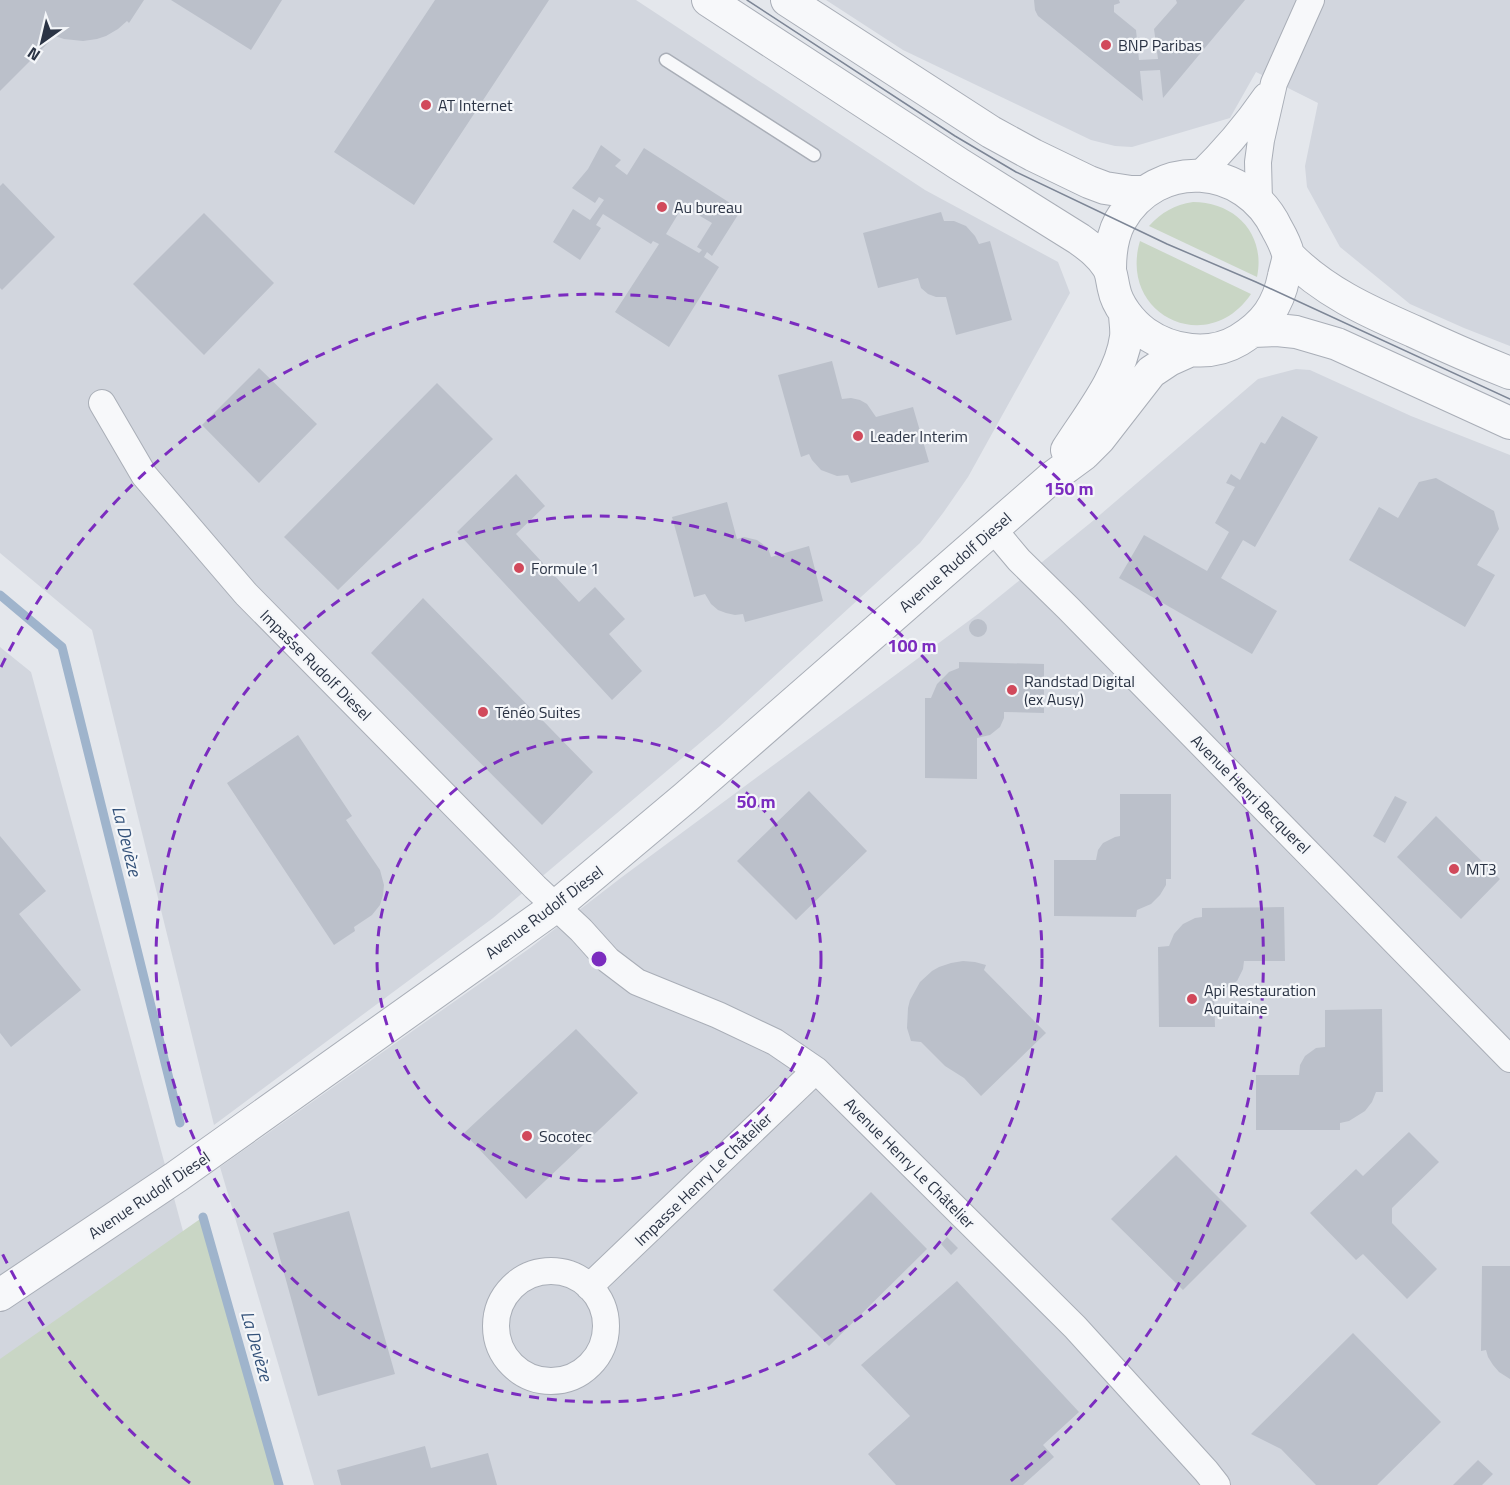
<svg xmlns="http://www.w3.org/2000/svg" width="1510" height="1485" font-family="'Titillium Web',sans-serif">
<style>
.built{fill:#d2d6de}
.green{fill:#c9d6c5}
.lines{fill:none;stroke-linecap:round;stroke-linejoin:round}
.stream{stroke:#9fb4cc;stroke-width:9}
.building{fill:#bbc0ca;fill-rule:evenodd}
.service-casing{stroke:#a9aeb7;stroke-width:15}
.minor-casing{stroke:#a9aeb7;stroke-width:28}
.tertiary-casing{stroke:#a9aeb7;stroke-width:34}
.service{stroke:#f7f8fa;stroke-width:12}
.minor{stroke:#f7f8fa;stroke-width:26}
.tertiary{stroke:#f7f8fa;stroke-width:32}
.tram{stroke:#7d8696;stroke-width:1.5}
.ring{fill:none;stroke:#7b2cbf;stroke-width:3;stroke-dasharray:10 8}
.poi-dot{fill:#d1495b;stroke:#f4f6f9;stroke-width:2}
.labels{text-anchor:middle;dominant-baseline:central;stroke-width:4.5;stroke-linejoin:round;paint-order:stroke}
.poi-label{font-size:16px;fill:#2b3445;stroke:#f4f6f9;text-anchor:start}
.street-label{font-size:16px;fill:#2b3445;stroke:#f4f6f9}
.water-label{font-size:18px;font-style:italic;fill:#34527a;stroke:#f4f6f9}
.centre{fill:#7b2cbf;stroke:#f4f6f9;stroke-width:3}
.ring-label{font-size:18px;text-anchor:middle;font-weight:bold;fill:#7b2cbf;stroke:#f4f6f9;stroke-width:4.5;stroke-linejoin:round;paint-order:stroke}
</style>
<rect width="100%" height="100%" fill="#e4e7ec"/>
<path class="built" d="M 0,0 L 636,0 L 925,190 L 1058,262 L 1070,293 L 968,477 L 943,513 L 920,543 L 720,726 L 493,918 L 214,1125 L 92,630 L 0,553 Z
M 826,0 L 1510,0 L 1510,346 L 1464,328 L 1410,304 L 1340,247 L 1307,187 L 1305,166 L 1318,103 L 1256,72 L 1230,118 L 1132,147 L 1115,146 L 1091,140 L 903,50 Z
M 1296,369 L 1310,370 L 1411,416 L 1510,455 L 1510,1485 L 314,1485 L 220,1167 L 530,948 L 622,877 L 978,614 L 1094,520 L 1258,379 Z
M 0,647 L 31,672 L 252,1485 L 0,1485 Z"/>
<path class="green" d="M 1193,202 C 1235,202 1266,234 1257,277 L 1149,226 C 1162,212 1174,205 1193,202 Z
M 1140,241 L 1251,294 C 1208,358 1118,315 1140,241 Z
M 203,1217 L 279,1485 L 0,1485 L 0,1359 Z"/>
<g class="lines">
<path class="stream" d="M 0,595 L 62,647 L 180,1123
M 203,1217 L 279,1485"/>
</g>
<path class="building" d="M 0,0 L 144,0 L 129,23 L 127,21 L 118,29 L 106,36 L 97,39 L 83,41 L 64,39 L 55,36 L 0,91 Z
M 171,0 L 282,0 L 251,50 Z
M 435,0 L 549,0 L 414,205 L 334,152 Z
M 1034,0 L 1119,0 L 1120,3 L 1114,5 L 1114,12 L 1136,30 L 1139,60 L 1158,59 L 1154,29 L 1177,3 L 1176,0 L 1245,0 L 1163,98 L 1160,70 L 1140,71 L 1143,101 L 1038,16 L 1035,10 Z
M 601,145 L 621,160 L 615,166 L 627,175 L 644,148 L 741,210 L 712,256 L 707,252 L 704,257 L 719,267 L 669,347 L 615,312 L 659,244 L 653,241 L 651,244 L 603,214 L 596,225 L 601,228 L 580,260 L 553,242 L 573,209 L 590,220 L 604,200 L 599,197 L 595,203 L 572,188 L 588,169 ZM 683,206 L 712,223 L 697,247 L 702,250 L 699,253 L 666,234 Z
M 3,183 L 55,237 L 2,290 L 0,288 L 0,186 Z
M 941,212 L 944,221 L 954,221 L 966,226 L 975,236 L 979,244 L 990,241 L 1012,320 L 956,335 L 946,297 L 936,297 L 928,294 L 921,288 L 918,278 L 878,288 L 863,233 Z
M 204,213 L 274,283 L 204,355 L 133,284 Z
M 832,361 L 842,399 L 851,398 L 860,400 L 867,404 L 876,417 L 913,407 L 929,462 L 851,483 L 848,475 L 837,476 L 821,470 L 812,460 L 809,454 L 801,457 L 778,375 Z
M 259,368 L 317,424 L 259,483 L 202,425 Z
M 437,383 L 493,439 L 338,590 L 284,537 Z
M 1282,416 L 1318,437 L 1255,547 L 1243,540 L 1221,578 L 1277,611 L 1252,654 L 1119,578 L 1144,535 L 1207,571 L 1229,532 L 1215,523 L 1235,487 L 1226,483 L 1231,474 L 1240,480 L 1261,442 L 1265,444 Z
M 516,474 L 545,506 L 516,534 L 579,602 L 595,587 L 625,619 L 609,634 L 642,671 L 612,700 L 457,532 Z
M 1436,478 L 1494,511 L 1499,529 L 1477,565 L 1495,575 L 1465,627 L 1349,560 L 1379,507 L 1398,518 L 1419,482 Z
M 727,502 L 737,539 L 744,537 L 757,540 L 768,548 L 771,557 L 809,546 L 823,601 L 745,622 L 743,614 L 735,615 L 726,613 L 718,610 L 711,604 L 705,594 L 694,597 L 672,517 Z
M 423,598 L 593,772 L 542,825 L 371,653 Z
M969 628a9 9 0 1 1 18 0a9 9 0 1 1-18 0Z
M 959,662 L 1044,664 L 1044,713 L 1004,712 L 1004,718 L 1000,727 L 990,735 L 977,738 L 977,779 L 925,778 L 925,698 L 931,698 L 937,684 L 949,672 L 959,668 Z
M 298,735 L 352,816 L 346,820 L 380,870 L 384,885 L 383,895 L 380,905 L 372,915 L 354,927 L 355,931 L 334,945 L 227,783 Z
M 809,791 L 867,851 L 796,920 L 737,861 Z
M 1120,794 L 1171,794 L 1171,879 L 1166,879 L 1166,885 L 1160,895 L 1151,904 L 1137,910 L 1136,917 L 1054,916 L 1054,860 L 1096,860 L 1098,850 L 1103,843 L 1115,837 L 1120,836 Z
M 1395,796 L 1407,802 L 1385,843 L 1373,836 Z
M 1436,816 L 1500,879 L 1461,919 L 1397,857 Z
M 0,836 L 46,891 L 19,914 L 81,990 L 11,1047 L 0,1033 Z
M 1284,907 L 1285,961 L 1244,961 L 1243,969 L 1237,981 L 1224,989 L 1214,991 L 1215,1027 L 1159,1027 L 1158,947 L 1169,946 L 1174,934 L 1183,924 L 1195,918 L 1202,917 L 1202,908 Z
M 963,961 L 975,962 L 986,965 L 984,970 L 1046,1033 L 981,1096 L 964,1078 L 945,1066 L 921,1042 L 911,1041 L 907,1028 L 908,1008 L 910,1000 L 920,982 L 932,971 L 939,967 L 951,963 Z
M 1382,1009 L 1383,1092 L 1376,1092 L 1372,1102 L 1365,1111 L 1349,1121 L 1340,1123 L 1340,1130 L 1256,1130 L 1256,1075 L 1299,1075 L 1300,1065 L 1305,1056 L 1316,1048 L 1325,1047 L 1325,1010 Z
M 576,1029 L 638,1093 L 526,1199 L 464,1133 Z
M 1409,1132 L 1439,1162 L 1392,1208 L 1392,1223 L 1437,1269 L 1407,1299 L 1363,1254 L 1356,1260 L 1310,1213 L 1356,1169 L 1363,1176 Z
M 1176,1155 L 1247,1226 L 1183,1290 L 1111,1219 Z
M 871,1192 L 927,1249 L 829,1346 L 773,1290 Z
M 349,1211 L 395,1374 L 318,1396 L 273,1233 Z
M 947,1237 L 958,1248 L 951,1255 L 941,1244 Z
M 1482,1266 L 1510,1266 L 1510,1379 L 1499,1372 L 1493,1365 L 1488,1357 L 1486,1350 L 1481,1351 Z
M 957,1281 L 1079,1412 L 1043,1445 L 1054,1457 L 1023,1485 L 896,1485 L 868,1454 L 910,1416 L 861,1365 Z
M 1353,1333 L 1441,1422 L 1377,1485 L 1316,1485 L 1281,1449 L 1251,1434 Z
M 425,1446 L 431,1468 L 488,1453 L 497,1485 L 341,1485 L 337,1470 Z
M 1478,1460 L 1493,1474 L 1482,1485 L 1453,1485 Z"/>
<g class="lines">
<g class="service-casing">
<path id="service" d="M 666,60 L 814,155"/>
</g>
<g class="minor-casing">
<path id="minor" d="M 1198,176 C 1224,151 1246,125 1266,96
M 1259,201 L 1258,162 L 1261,140 L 1274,83 L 1311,0
M 102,403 L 144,475 L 246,594 L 535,887 L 581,930 L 608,960 L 637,982 L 718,1015 L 775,1042 L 816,1070 L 1075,1327 L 1206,1471 L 1217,1485
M 993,529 L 1019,560 L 1068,608 L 1510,1059
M496 1326a55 55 0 1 1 110 0a55 55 0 1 1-110 0Z
M 589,1287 L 816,1070"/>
</g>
<g class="tertiary-casing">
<path id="tertiary" d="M 708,0 L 959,164 L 1079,239 C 1090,247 1101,255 1108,267 C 1112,273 1112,282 1114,289 C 1117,305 1131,323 1145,333 C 1171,351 1209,358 1239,340 C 1265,324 1278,306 1284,276 C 1285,270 1289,260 1288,254 C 1286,246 1281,236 1277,229 C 1246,163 1157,156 1120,221 C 1112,236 1110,252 1110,269
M 787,0 L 991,132 L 1033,155 L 1089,182 L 1105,188 L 1131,192 L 1145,192
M 1288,255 C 1323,291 1367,311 1413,331 C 1445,346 1477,360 1510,373
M 1253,331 L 1277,330 L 1296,332 L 1337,344 L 1510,423
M 1067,450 C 1088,417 1121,376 1126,337 C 1127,329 1125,321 1125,313
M 0,1295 L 176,1177 L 555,907 L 686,797 L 1050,479 L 1084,454 L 1099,439 L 1151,372 L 1169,360 L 1189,351"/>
</g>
<use href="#service" class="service"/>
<use href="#minor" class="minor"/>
<use href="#tertiary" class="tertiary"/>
<path class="tram" d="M 747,0 L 955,136 L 1016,172 L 1167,244 L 1256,282 L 1510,399"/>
</g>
<g class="ring">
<circle cx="599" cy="959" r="222"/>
<circle cx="599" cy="959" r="443"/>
<path d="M190 1483A665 665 0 0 1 1 1251M1 667A665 665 0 1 1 1008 1483"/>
</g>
<g class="poi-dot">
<circle cx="1106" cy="45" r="6"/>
<circle cx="426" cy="105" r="6"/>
<circle cx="662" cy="207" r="6"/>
<circle cx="858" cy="436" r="6"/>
<circle cx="519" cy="568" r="6"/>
<circle cx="1012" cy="690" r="6"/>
<circle cx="483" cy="712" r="6"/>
<circle cx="1454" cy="869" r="6"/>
<circle cx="1192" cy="999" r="6"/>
<circle cx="527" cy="1136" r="6"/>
</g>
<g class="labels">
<g class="poi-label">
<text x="1118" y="45">BNP Paribas</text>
<text x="438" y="105">AT Internet</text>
<text x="674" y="207">Au bureau</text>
<text x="870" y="436">Leader Interim</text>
<text x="531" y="568">Formule 1</text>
<text x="1024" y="681">Randstad Digital<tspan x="1024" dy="18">(ex Ausy)</tspan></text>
<text x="495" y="712">Ténéo Suites</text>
<text x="1466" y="869">MT3</text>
<text x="1204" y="990">Api Restauration<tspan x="1204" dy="18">Aquitaine</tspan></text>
<text x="539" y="1136">Socotec</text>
</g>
<g class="street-label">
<text transform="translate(955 562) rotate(-41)">Avenue Rudolf Diesel</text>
<text transform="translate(316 665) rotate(45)">Impasse Rudolf Diesel</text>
<text transform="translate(1251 794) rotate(45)">Avenue Henri Becquerel</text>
<text transform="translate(544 912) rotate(-37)">Avenue Rudolf Diesel</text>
<text transform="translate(910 1163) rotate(45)">Avenue Henry Le Châtelier</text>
<text transform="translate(703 1179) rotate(-44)">Impasse Henry Le Châtelier</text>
<text transform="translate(149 1195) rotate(-34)">Avenue Rudolf Diesel</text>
</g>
<g class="water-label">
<text transform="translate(127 841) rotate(76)">La Devèze</text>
<text transform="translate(257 1346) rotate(74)">La Devèze</text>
</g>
</g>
<circle cx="599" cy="959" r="9" class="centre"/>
<g class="ring-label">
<text x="1069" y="495">150 m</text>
<text x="912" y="652">100 m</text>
<text x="756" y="808">50 m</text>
</g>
<g transform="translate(42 42) rotate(214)" stroke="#f4f6f9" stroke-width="4.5" paint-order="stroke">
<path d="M0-4.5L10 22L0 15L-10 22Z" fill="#2b3445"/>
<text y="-9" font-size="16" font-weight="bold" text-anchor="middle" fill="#2b3445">N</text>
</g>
</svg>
